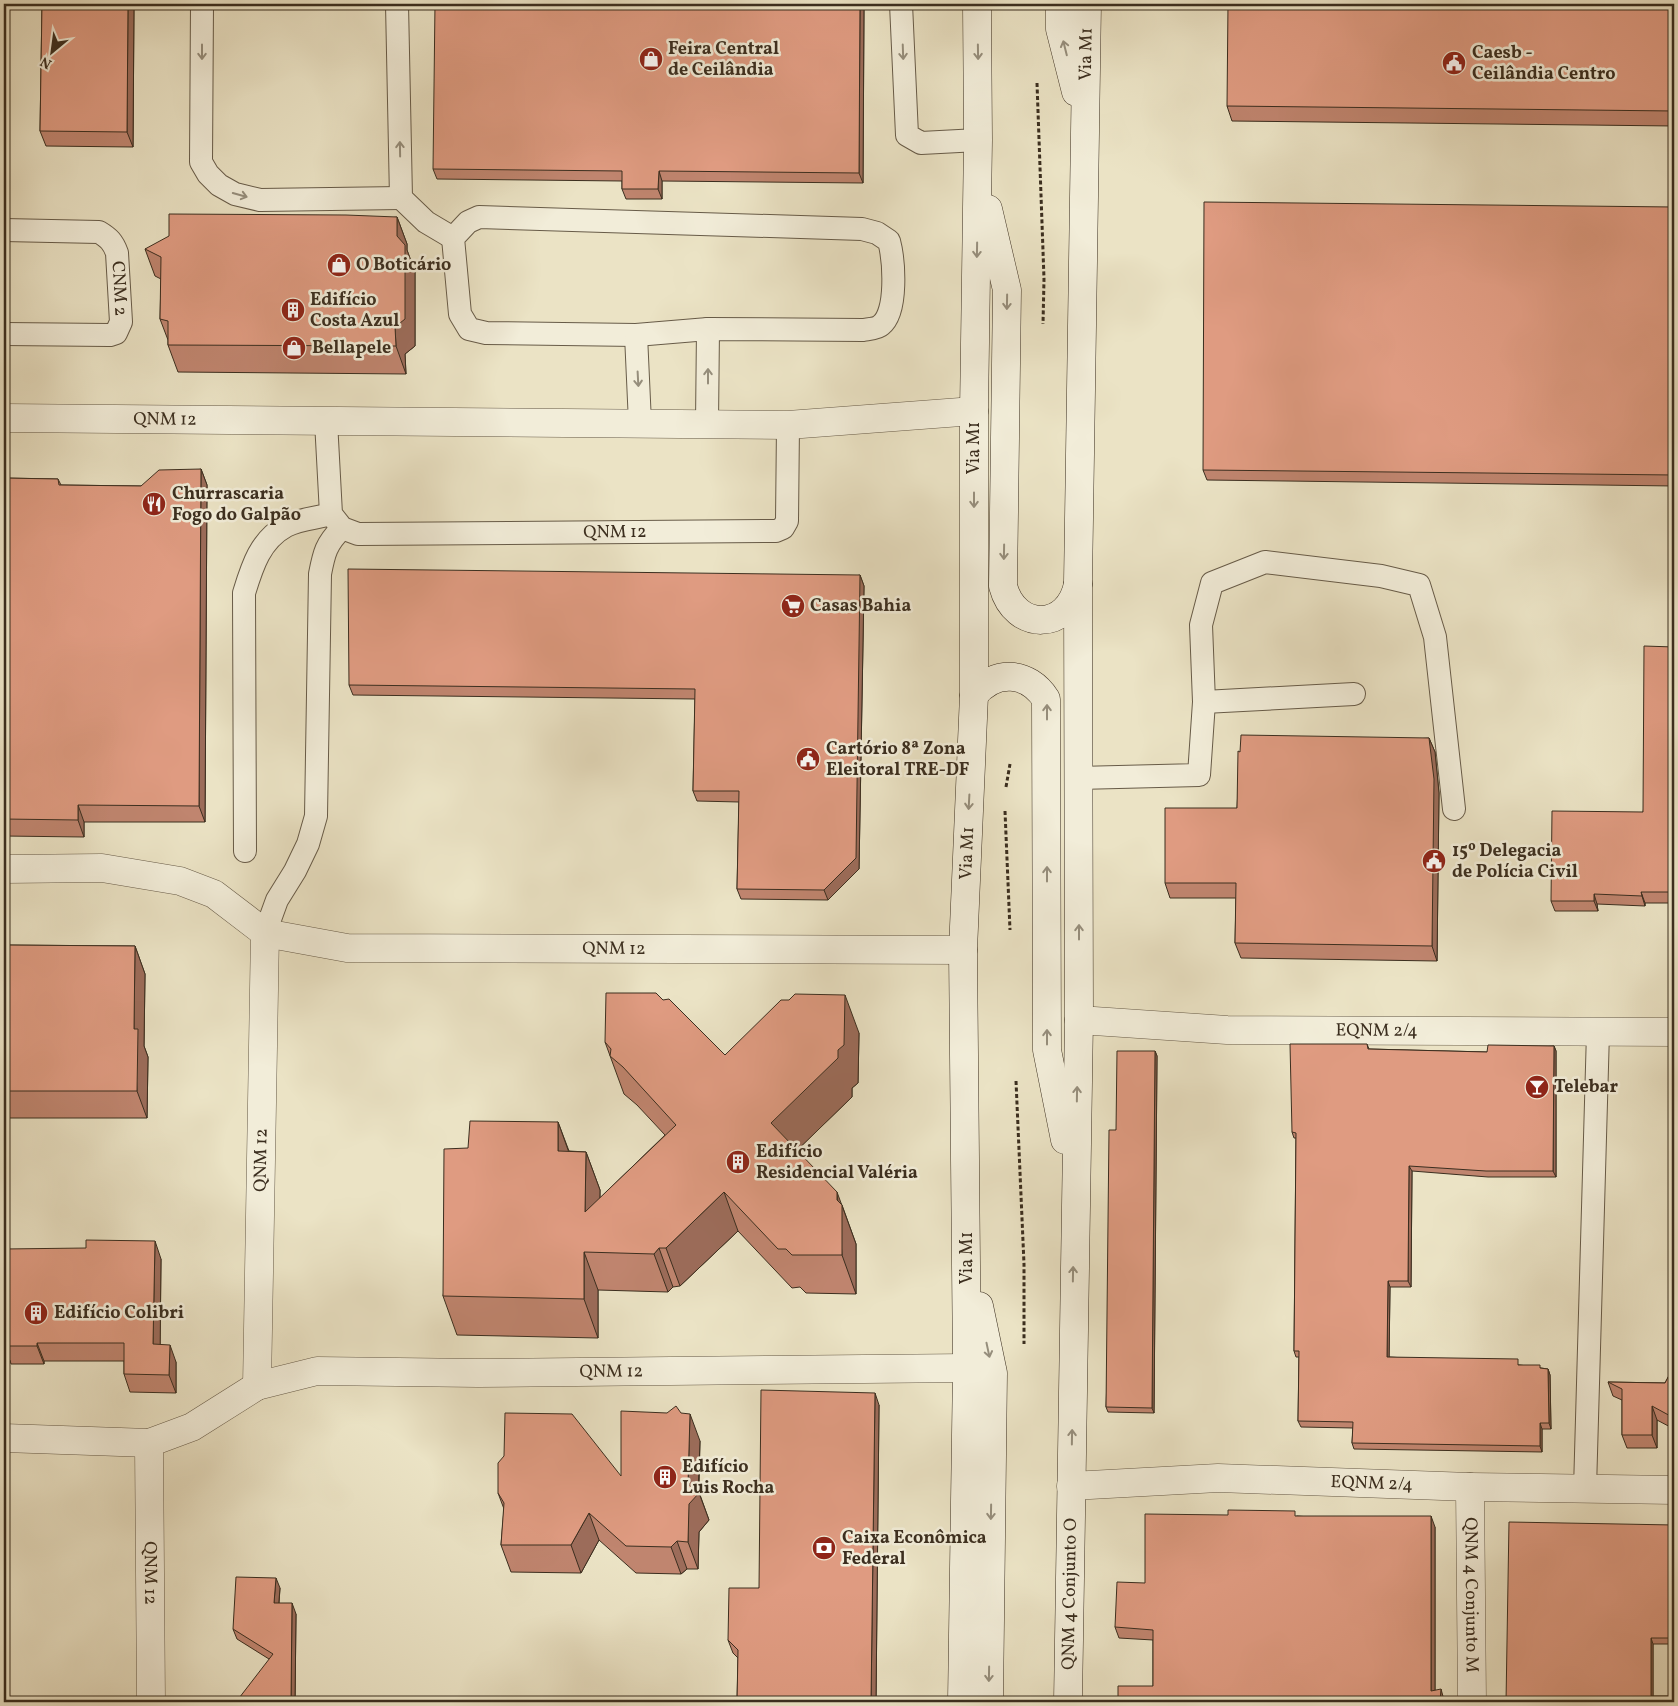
<svg xmlns="http://www.w3.org/2000/svg" width="1678" height="1706" font-family="Vollkorn,serif">
<style>
.lines{fill:none;stroke-linecap:round;stroke-linejoin:round}
.lane-casing{stroke:#675b48;stroke-width:24}
.street-casing{stroke:#675b48;stroke-width:29}
.secondary-casing{stroke:#3b2e1f;stroke-width:29}
.path{stroke:#3b2e1f;stroke-width:3;stroke-dasharray:4 2.5;stroke-linecap:butt}
.lane{stroke:#f2edd9;stroke-width:22}
.street{stroke:#f2edd9;stroke-width:28}
.secondary{stroke:#f2edd9;stroke-width:28}
.wall{fill:#c0856f;stroke:#3b2e1f}
.shaded-wall{fill:#9c6c5a;stroke:#3b2e1f}
.building{fill:#df9b81;stroke:#3b2e1f}
.oneway{stroke:#968e7c}
.labels{text-anchor:middle;dominant-baseline:central;stroke-width:5;stroke-linejoin:round;paint-order:stroke}
.poi-label{font-size:18px;font-weight:bold;fill:#3b2e1f;stroke:#f2edd9;text-anchor:start}
.street-label{font-size:18px;fill:#3b2e1f;stroke:#f2edd9}
</style>
<rect width="100%" height="100%" fill="#ebe3c5"/>
<filter id="stains"><feTurbulence type="fractalNoise" baseFrequency=".004" numOctaves="4"/><feColorMatrix values="0 0 0 0 .2 0 0 0 0 .09 0 0 0 0 .02 0 0 0 .5 -.17"/></filter>
<radialGradient id="worn" r=".72"><stop offset=".6" stop-color="#630" stop-opacity="0"/><stop offset="1" stop-color="#630" stop-opacity=".3"/></radialGradient>
<g class="lines">
<g class="lane-casing">
<g id="lane">
<path d="M 202,4 L 201,162 L 208,174 L 219,185 L 235,194 L 260,200 L 401,198"/>
<path d="M 397,4 L 401,198 L 426,222 L 453,238"/>
<path d="M 901,4 L 907,135 L 921,143 L 978,140"/>
<path d="M 479,217 L 862,229 L 877,233 L 889,241 C 894,260 898,312 881,325 C 877,329 868,329 863,330 L 708,329 L 636,335 L 486,333 L 469,329 L 460,314 L 453,238 L 468,222 Z"/>
<path id="s1" d="M 4,230 L 99,232 C 109,238 113,242 117,253 L 121,322 L 116,333 L 110,335 L 4,334"/>
<path d="M 636,335 L 640,423"/>
<path id="s2" d="M 326,421 L 331,514 L 342,528 L 358,534 L 776,531 L 783,528 L 787,521 L 788,425"/>
<path d="M 707,422 L 708,329"/>
<path d="M 1204,702 L 1201,625 L 1212,583 L 1265,562 L 1381,576 L 1419,585 L 1435,637 L 1454,809"/>
<path d="M 1078,778 L 1199,775 L 1204,702 L 1354,694"/>
<path d="M 245,851 L 244,593 C 252,567 260,540 286,526 C 299,519 318,518 331,514"/>
<path d="M 265,933 L 277,900 L 295,871 L 308,844 L 316,816 L 320,574 C 324,553 326,544 342,528"/>
<path d="M 1585,1489 L 1598,1032"/>
</g>
</g>
<g class="street-casing">
<g id="street">
<path id="s3" d="M 4,418 L 788,425 L 974,411"/>
<path id="s4" d="M 4,869 L 102,868 L 180,881 L 214,894 L 265,933 L 347,948 L 963,950"/>
<path id="s5" d="M 1079,1020 L 1227,1030 L 1674,1032"/>
<path id="s6" d="M 257,1386 L 265,933"/>
<path id="s7" d="M 4,1438 L 149,1443 L 192,1427 L 257,1386 L 317,1371 L 478,1373 L 967,1368"/>
<path id="s8" d="M 149,1443 L 151,1702"/>
<path id="s9" d="M 1071,1486 L 1218,1478 L 1470,1487 L 1674,1490"/>
<path id="s10" d="M 1470,1487 L 1472,1702"/>
</g>
</g>
<g class="secondary-casing">
<g id="secondary">
<path d="M 1060,4 L 1060,29 L 1076,92"/>
<path d="M 988,209 L 1007,290 L 1003,586 C 1015,632 1069,631 1078,584"/>
<path d="M 974,695 C 995,669 1028,671 1046,699 L 1047,1050 L 1065,1140"/>
<path d="M 979,1306 L 993,1373 L 989,1702"/>
<path id="s11" d="M 962,1702 L 967,1368 L 963,950 L 974,695 L 974,411 L 978,140 L 977,4"/>
<path id="s12" d="M 1068,1702 L 1079,1020 L 1078,583 L 1087,4"/>
</g>
</g>
<path class="path" d="M 1037,83 L 1044,279 L 1043,324
M 1006,787 L 1010,764
M 1005,811 L 1010,930
M 1016,1081 L 1024,1264 L 1024,1344"/>
<use href="#lane" class="lane"/>
<use href="#street" class="street"/>
<use href="#secondary" class="secondary"/>
</g>
<path class="wall" d="M 42,4 L 134,4 L 133,147 L 46,146 L 40,131 Z
M 864,4 L 863,183 L 662,181 L 662,199 L 626,199 L 622,189 L 622,181 L 437,179 L 433,169 Z
M 1674,4 L 1674,126 L 1232,121 L 1227,106 Z
M 1674,207 L 1674,486 L 1207,480 L 1203,470 Z
M 397,217 L 407,244 L 407,250 L 415,272 L 415,346 L 405,354 L 406,374 L 178,372 L 168,345 L 168,340 L 160,319 L 161,279 L 155,276 L 145,249 Z
M 201,469 L 207,485 L 205,822 L 84,822 L 84,837 L 4,836 L 4,478 L 58,479 L 61,485 L 141,486 Z
M 860,575 L 864,586 L 859,869 L 828,900 L 741,899 L 737,889 L 739,802 L 697,801 L 693,791 L 695,699 L 353,695 L 349,685 Z
M 1674,647 L 1674,903 L 1645,903 L 1645,906 L 1597,904 L 1598,911 L 1555,911 L 1551,901 L 1643,812 Z
M 1429,738 L 1435,752 L 1439,793 L 1437,961 L 1241,958 L 1235,943 L 1236,898 L 1170,898 L 1165,883 L 1237,808 L 1240,752 Z
M 4,945 L 135,946 L 145,974 L 144,1046 L 148,1057 L 147,1118 L 5,1118 L 4,1114 Z
M 859,1033 L 858,1083 L 852,1088 L 852,1097 L 797,1150 L 842,1205 L 856,1244 L 856,1294 L 806,1293 L 800,1287 L 792,1288 L 738,1231 L 680,1286 L 673,1287 L 668,1292 L 598,1290 L 598,1338 L 457,1335 L 443,1296 L 468,1148 L 558,1122 L 569,1151 L 586,1152 L 600,1190 L 600,1198 L 665,1135 L 637,1105 L 624,1094 L 605,1042 L 725,1055 Z
M 1367,1044 L 1369,1049 L 1487,1052 L 1554,1046 L 1556,1051 L 1556,1177 L 1488,1177 L 1412,1171 L 1411,1287 L 1390,1287 L 1389,1357 L 1520,1365 L 1548,1369 L 1550,1375 L 1551,1429 L 1542,1429 L 1542,1452 L 1354,1449 L 1352,1443 L 1353,1428 L 1301,1427 L 1298,1421 L 1299,1357 L 1296,1357 L 1294,1351 L 1296,1138 L 1294,1138 L 1292,1132 Z
M 1155,1051 L 1157,1056 L 1154,1413 L 1108,1412 L 1106,1407 L 1116,1130 Z
M 4,1249 L 161,1259 L 160,1344 L 176,1362 L 176,1393 L 130,1392 L 124,1374 L 124,1361 L 44,1361 L 44,1364 L 11,1364 L 10,1360 L 4,1359 Z
M 1674,1366 L 1674,1429 L 1657,1420 L 1657,1448 L 1627,1448 L 1622,1435 L 1622,1400 L 1613,1396 L 1608,1382 L 1665,1383 Z
M 879,1405 L 876,1702 L 737,1702 L 738,1658 L 733,1653 L 728,1640 L 759,1588 Z
M 700,1441 L 699,1492 L 709,1520 L 699,1532 L 698,1569 L 687,1569 L 681,1574 L 636,1573 L 599,1540 L 581,1573 L 511,1572 L 501,1545 L 504,1509 L 498,1493 L 621,1476 Z
M 1297,1516 L 1435,1527 L 1435,1690 L 1444,1700 L 1153,1686 L 1153,1640 L 1119,1638 L 1115,1627 L 1145,1583 Z
M 1674,1525 L 1674,1644 L 1653,1644 L 1653,1696 L 1506,1702 Z
M 280,1588 L 279,1603 L 296,1614 L 295,1702 L 269,1659 L 237,1639 L 233,1629 Z"/>
<path class="shaded-wall" d="M 128,4 L 134,4 L 133,147 L 127,132 Z
M 860,4 L 864,4 L 863,183 L 859,173 Z
M 659,171 L 662,181 L 662,199 L 658,189 Z
M 397,217 L 407,244 L 407,250 L 415,272 L 415,346 L 405,354 L 406,374 L 396,346 L 395,327 Z
M 201,469 L 207,485 L 205,822 L 199,806 Z
M 860,575 L 864,586 L 859,869 L 828,900 L 824,890 Z
M 1429,738 L 1435,752 L 1439,793 L 1437,961 L 1432,946 Z
M 78,805 L 84,822 L 84,837 L 78,820 Z
M 1641,892 L 1645,903 L 1645,906 L 1642,896 Z
M 1594,894 L 1597,904 L 1598,911 L 1594,901 Z
M 135,946 L 145,974 L 144,1046 L 148,1057 L 147,1118 L 137,1091 L 134,1029 Z
M 845,995 L 859,1033 L 858,1083 L 852,1088 L 852,1097 L 785,1162 L 771,1123 Z
M 1554,1046 L 1556,1051 L 1556,1177 L 1553,1171 Z
M 1155,1051 L 1157,1056 L 1154,1413 L 1152,1408 Z
M 558,1122 L 572,1161 L 558,1151 Z
M 586,1152 L 600,1190 L 599,1250 L 585,1212 Z
M 1409,1166 L 1412,1171 L 1411,1287 L 1408,1281 Z
M 724,1192 L 738,1231 L 680,1286 L 666,1248 Z
M 837,1192 L 856,1244 L 856,1294 L 842,1255 Z
M 155,1241 L 161,1259 L 160,1362 L 153,1344 Z
M 659,1248 L 673,1287 L 668,1292 L 654,1254 Z
M 584,1252 L 598,1290 L 598,1338 L 584,1299 Z
M 1388,1281 L 1390,1287 L 1389,1363 L 1387,1357 Z
M 37,1343 L 44,1361 L 44,1364 L 37,1346 Z
M 170,1345 L 176,1362 L 176,1393 L 169,1375 Z
M 1548,1369 L 1550,1375 L 1551,1429 L 1549,1423 Z
M 875,1393 L 879,1405 L 876,1702 L 871,1702 Z
M 1652,1406 L 1657,1420 L 1657,1448 L 1652,1435 Z
M 690,1414 L 700,1441 L 698,1493 L 699,1493 L 709,1520 L 699,1532 L 698,1569 L 688,1542 L 688,1484 Z
M 1540,1423 L 1542,1429 L 1542,1452 L 1540,1446 Z
M 589,1513 L 599,1540 L 581,1573 L 571,1545 Z
M 1431,1516 L 1435,1527 L 1435,1701 L 1431,1691 Z
M 677,1541 L 687,1569 L 681,1574 L 671,1547 Z
M 276,1578 L 280,1588 L 278,1613 L 274,1603 Z
M 292,1603 L 296,1614 L 295,1702 L 291,1702 Z
M 1651,1638 L 1653,1644 L 1653,1702 L 1651,1696 Z
M 1441,1689 L 1444,1700 L 1444,1702 L 1440,1702 Z"/>
<path class="building" d="M 42,4 L 128,4 L 127,132 L 40,131 Z
M 435,4 L 860,4 L 859,173 L 659,171 L 658,189 L 622,189 L 622,171 L 433,169 Z
M 1228,4 L 1674,4 L 1674,111 L 1227,106 Z
M 1204,202 L 1674,207 L 1674,475 L 1203,470 Z
M 169,214 L 346,215 L 397,217 L 397,236 L 405,245 L 405,319 L 395,327 L 396,346 L 168,345 L 168,321 L 160,319 L 161,257 L 145,249 L 169,236 Z
M 201,469 L 199,806 L 78,805 L 78,820 L 4,819 L 4,478 L 58,479 L 59,485 L 141,486 L 159,470 Z
M 348,569 L 860,575 L 856,858 L 824,890 L 737,889 L 739,791 L 693,791 L 695,689 L 349,685 Z
M 1644,646 L 1674,647 L 1674,892 L 1641,892 L 1642,896 L 1594,894 L 1594,901 L 1551,901 L 1552,811 L 1643,812 Z
M 1241,735 L 1429,738 L 1434,779 L 1432,946 L 1235,943 L 1236,883 L 1165,883 L 1165,808 L 1237,808 L 1238,751 L 1240,752 Z
M 4,945 L 135,946 L 134,1029 L 138,1029 L 137,1091 L 4,1091 Z
M 606,993 L 656,993 L 663,1000 L 669,999 L 725,1055 L 781,1000 L 789,1000 L 795,994 L 845,995 L 844,1045 L 838,1050 L 838,1058 L 771,1123 L 837,1192 L 837,1200 L 842,1205 L 842,1255 L 792,1255 L 786,1249 L 778,1249 L 724,1192 L 666,1248 L 659,1248 L 654,1254 L 584,1252 L 584,1299 L 443,1296 L 444,1149 L 468,1148 L 470,1121 L 558,1122 L 558,1151 L 586,1152 L 585,1212 L 676,1125 L 623,1067 L 610,1056 L 611,1049 L 605,1042 Z
M 1290,1044 L 1367,1044 L 1368,1049 L 1487,1052 L 1488,1045 L 1554,1046 L 1553,1171 L 1486,1171 L 1409,1166 L 1408,1281 L 1388,1281 L 1387,1357 L 1518,1359 L 1518,1365 L 1540,1365 L 1540,1368 L 1548,1369 L 1549,1423 L 1540,1423 L 1540,1446 L 1352,1443 L 1353,1422 L 1298,1421 L 1299,1351 L 1294,1351 L 1296,1133 L 1292,1132 Z
M 1117,1051 L 1155,1051 L 1152,1408 L 1106,1407 L 1109,1130 L 1116,1130 Z
M 86,1240 L 155,1241 L 153,1344 L 170,1345 L 169,1375 L 124,1374 L 124,1343 L 37,1343 L 37,1346 L 5,1346 L 4,1342 L 4,1249 L 86,1248 Z
M 1674,1366 L 1674,1418 L 1652,1406 L 1652,1435 L 1622,1435 L 1622,1389 L 1608,1382 L 1665,1383 Z
M 761,1390 L 875,1393 L 871,1702 L 737,1702 L 738,1650 L 728,1640 L 729,1588 L 759,1588 Z
M 676,1406 L 681,1413 L 690,1414 L 688,1484 L 699,1493 L 689,1504 L 688,1542 L 677,1541 L 671,1547 L 626,1546 L 589,1513 L 571,1545 L 501,1545 L 504,1503 L 498,1493 L 498,1463 L 504,1456 L 505,1413 L 572,1414 L 621,1476 L 621,1411 L 667,1413 Z
M 1228,1510 L 1295,1511 L 1295,1516 L 1431,1516 L 1431,1691 L 1441,1689 L 1440,1702 L 1118,1702 L 1118,1686 L 1153,1686 L 1153,1630 L 1115,1627 L 1117,1582 L 1145,1583 L 1145,1514 L 1228,1515 Z
M 1509,1522 L 1674,1525 L 1674,1638 L 1651,1638 L 1651,1696 L 1674,1696 L 1674,1702 L 1506,1702 Z
M 236,1577 L 276,1578 L 274,1603 L 292,1603 L 291,1702 L 236,1702 L 273,1654 L 233,1629 Z"/>
<defs><path id="oneway-shaft" d="M-6 0H5M1.5-3L5.5 0L1.5 3" fill="none" stroke-width="1.6" stroke-linecap="round" stroke-linejoin="round" transform="scale(1.25)"/></defs>
<g class="oneway">
<use href="#oneway-shaft" transform="translate(1065 48) rotate(-104)"/>
<use href="#oneway-shaft" transform="translate(202 52) rotate(90)"/>
<use href="#oneway-shaft" transform="translate(903 52) rotate(88)"/>
<use href="#oneway-shaft" transform="translate(978 52) rotate(89)"/>
<use href="#oneway-shaft" transform="translate(400 149) rotate(-91)"/>
<use href="#oneway-shaft" transform="translate(240 195) rotate(16)"/>
<use href="#oneway-shaft" transform="translate(977 250) rotate(91)"/>
<use href="#oneway-shaft" transform="translate(1007 302) rotate(91)"/>
<use href="#oneway-shaft" transform="translate(708 376) rotate(-90)"/>
<use href="#oneway-shaft" transform="translate(638 379) rotate(87)"/>
<use href="#oneway-shaft" transform="translate(974 500) rotate(90)"/>
<use href="#oneway-shaft" transform="translate(1004 552) rotate(91)"/>
<use href="#oneway-shaft" transform="translate(1047 712) rotate(-90)"/>
<use href="#oneway-shaft" transform="translate(969 802) rotate(93)"/>
<use href="#oneway-shaft" transform="translate(1047 874) rotate(-90)"/>
<use href="#oneway-shaft" transform="translate(1079 932) rotate(-90)"/>
<use href="#oneway-shaft" transform="translate(1047 1037) rotate(-90)"/>
<use href="#oneway-shaft" transform="translate(1077 1094) rotate(-89)"/>
<use href="#oneway-shaft" transform="translate(1073 1274) rotate(-89)"/>
<use href="#oneway-shaft" transform="translate(988 1350) rotate(78)"/>
<use href="#oneway-shaft" transform="translate(1072 1437) rotate(-89)"/>
<use href="#oneway-shaft" transform="translate(991 1512) rotate(91)"/>
<use href="#oneway-shaft" transform="translate(989 1674) rotate(91)"/>
</g>
<defs>
<g id="shop-disc" transform="scale(1.25)"><circle r="9.5" fill="#8f2418" stroke="#f2edd9"/><path d="M-5-2.5h2.3a2.7 3.5 0 0 1 5.4 0H5L5.5 6h-11ZM-1.5-2.5h3a1.5 2.3 0 0 0-3 0Z" fill="#fff"/></g>
<g id="civic-disc" transform="scale(1.25)"><circle r="9.5" fill="#8f2418" stroke="#f2edd9"/><path d="M-.6-6.5H3V-4.5H.6V-3L4-1V1h2V6H-6V1h2V-1L-.6-3ZM-1.2 2.5V6h2.4V2.5Z" fill="#fff"/></g>
<g id="building-disc" transform="scale(1.25)"><circle r="9.5" fill="#8f2418" stroke="#f2edd9"/><path d="M-4-6H4V6H1V3H-1V6H-4ZM-2.5-4.3h1.7v1.8h-1.7ZM.8-4.3h1.7v1.8H.8ZM-2.5-1h1.7V.8h-1.7ZM.8-1h1.7V.8H.8Z" fill="#fff"/></g>
<g id="restaurant-disc" transform="scale(1.25)"><circle r="9.5" fill="#8f2418" stroke="#f2edd9"/><path d="M-5-6h1v4h1v-4h1v4h1v-4h1v5L-1.5 .5V6h-2V.5L-5-1ZM5-6V6H3V1.5H1.5Q1.5-4 5-6Z" fill="#fff"/></g>
<g id="supermarket-disc" transform="scale(1.25)"><circle r="9.5" fill="#8f2418" stroke="#f2edd9"/><path d="M-6-5.5h2.5l.6 2H6L4.5 2H-2.5L-4.4-4H-6ZM-1.5 3.2a1.3 1.3 0 1 0 .1 0ZM3 3.2a1.3 1.3 0 1 0 .1 0Z" fill="#fff"/></g>
<g id="bar-disc" transform="scale(1.25)"><circle r="9.5" fill="#8f2418" stroke="#f2edd9"/><path d="M-6-5H6L.8 .8V4.5H3.5V6h-7V4.5H-.8V.8Z" fill="#fff"/></g>
<g id="bank-disc" transform="scale(1.25)"><circle r="9.5" fill="#8f2418" stroke="#f2edd9"/><path d="M-6-4H6V4H-6ZM0-2.3a2.3 2.3 0 1 0 0 4.6a2.3 2.3 0 1 0 0-4.6Z" fill="#fff"/></g>
</defs>
<g fill-rule="evenodd">
<use href="#shop-disc" x="651" y="59"/>
<use href="#civic-disc" x="1454" y="63"/>
<use href="#shop-disc" x="339" y="265"/>
<use href="#building-disc" x="293" y="310"/>
<use href="#shop-disc" x="294" y="348"/>
<use href="#restaurant-disc" x="154" y="504"/>
<use href="#supermarket-disc" x="793" y="606"/>
<use href="#civic-disc" x="808" y="759"/>
<use href="#civic-disc" x="1434" y="861"/>
<use href="#bar-disc" x="1537" y="1087"/>
<use href="#building-disc" x="738" y="1162"/>
<use href="#building-disc" x="36" y="1313"/>
<use href="#building-disc" x="665" y="1477"/>
<use href="#bank-disc" x="824" y="1548"/>
</g>
<g class="labels">
<g class="poi-label">
<text x="668" y="49">Feira Central<tspan x="668" dy="21">de Ceilândia</tspan></text>
<text x="1472" y="53">Caesb -<tspan x="1472" dy="21">Ceilândia Centro</tspan></text>
<text x="356" y="265">O Boticário</text>
<text x="310" y="300">Edifício<tspan x="310" dy="21">Costa Azul</tspan></text>
<text x="312" y="348">Bellapele</text>
<text x="172" y="494">Churrascaria<tspan x="172" dy="21">Fogo do Galpão</tspan></text>
<text x="810" y="606">Casas Bahia</text>
<text x="826" y="749">Cartório 8ª Zona<tspan x="826" dy="21">Eleitoral TRE-DF</tspan></text>
<text x="1452" y="851">15º Delegacia<tspan x="1452" dy="21">de Polícia Civil</tspan></text>
<text x="1554" y="1087">Telebar</text>
<text x="756" y="1152">Edifício<tspan x="756" dy="21">Residencial Valéria</tspan></text>
<text x="54" y="1313">Edifício Colibri</text>
<text x="682" y="1467">Edifício<tspan x="682" dy="21">Luis Rocha</tspan></text>
<text x="842" y="1538">Caixa Econômica<tspan x="842" dy="21">Federal</tspan></text>
</g>
<g class="street-label">
<text stroke="none"><textPath href="#s12" startOffset="1648">Via M1</textPath></text>
<text stroke="none"><textPath href="#s1" startOffset="159">CNM 2</textPath></text>
<text stroke="none"><textPath href="#s3" startOffset="161">QNM 12</textPath></text>
<text transform="translate(974 448) rotate(-90)">Via M1</text>
<text stroke="none"><textPath href="#s2" startOffset="385">QNM 12</textPath></text>
<text stroke="none"><textPath href="#s11" startOffset="849">Via M1</textPath></text>
<text stroke="none"><textPath href="#s4" startOffset="628">QNM 12</textPath></text>
<text stroke="none"><textPath href="#s5" startOffset="298">EQNM 2/4</textPath></text>
<text stroke="none"><textPath href="#s6" startOffset="226">QNM 12</textPath></text>
<text transform="translate(967 1258) rotate(-90)">Via M1</text>
<text stroke="none"><textPath href="#s7" startOffset="624">QNM 12</textPath></text>
<text stroke="none"><textPath href="#s9" startOffset="301">EQNM 2/4</textPath></text>
<text stroke="none"><textPath href="#s8" startOffset="130">QNM 12</textPath></text>
<text stroke="none"><textPath href="#s12" startOffset="108">QNM 4 Conjunto O</textPath></text>
<text stroke="none"><textPath href="#s10" startOffset="108">QNM 4 Conjunto M</textPath></text>
</g>
</g>
<rect width="1678" height="1706" fill="none" stroke="#ebe3c5" stroke-width="20"/>
<rect x="5" y="5" width="1668" height="1696" fill="none" stroke="#3b2e1f" stroke-width="2.5"/>
<rect x="10" y="10" width="1658" height="1686" fill="none" stroke="#3b2e1f"/>
<g transform="translate(52 52) rotate(209)" stroke="#f2edd9" stroke-width="4" paint-order="stroke">
<path d="M0-4L9 19L0 12L-9 19Z" fill="#3b2e1f"/>
<text y="-8" font-size="14" font-weight="bold" text-anchor="middle" fill="#3b2e1f">N</text>
</g>
<rect width="100%" height="100%" filter="url(#stains)"/>
<rect width="100%" height="100%" fill="url(#worn)"/>
</svg>
